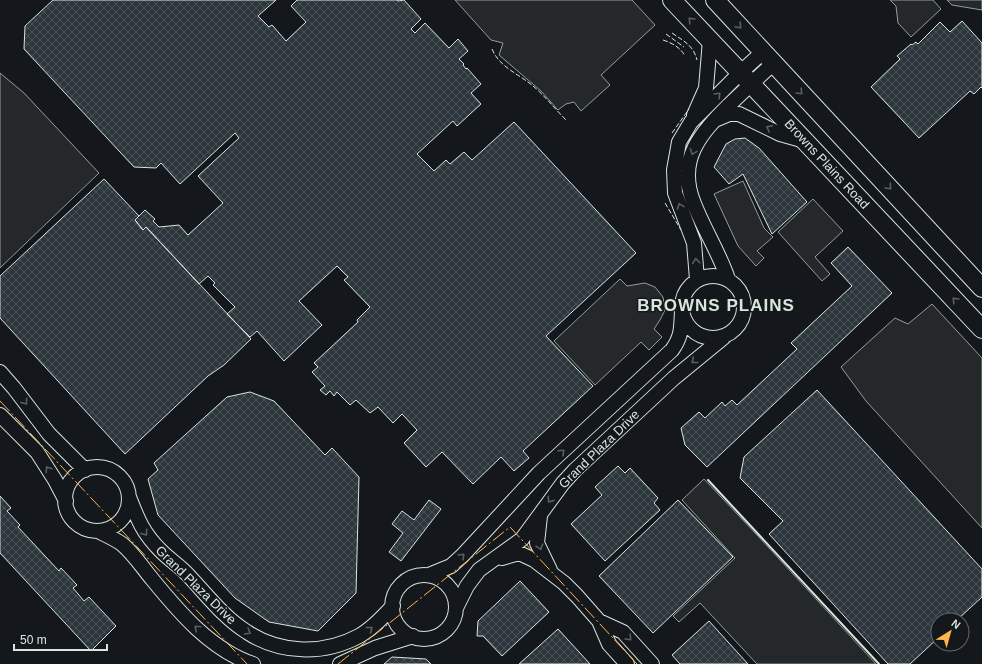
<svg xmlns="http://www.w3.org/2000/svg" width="982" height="664" font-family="Arial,sans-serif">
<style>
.parking{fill:#24282b;stroke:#939e99}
.building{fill:url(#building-cross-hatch);stroke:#d8e6dc}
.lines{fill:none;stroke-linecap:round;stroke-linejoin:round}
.minor-casing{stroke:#d8e6dc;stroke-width:16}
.major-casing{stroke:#d8e6dc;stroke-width:20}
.minor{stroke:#14181c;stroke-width:14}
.major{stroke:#14181c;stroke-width:18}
.fence{stroke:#d8e6dc;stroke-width:1;stroke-dasharray:5 2;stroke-linecap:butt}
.wall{stroke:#d8e6dc;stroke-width:2}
.power{stroke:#ffb74d;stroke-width:1;stroke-dasharray:14 3 2 3;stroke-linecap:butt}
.oneway{stroke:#59605f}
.labels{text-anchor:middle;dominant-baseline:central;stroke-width:3;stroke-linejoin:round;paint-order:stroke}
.street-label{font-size:13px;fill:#d8e6dc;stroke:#14181c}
.district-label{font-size:17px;font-weight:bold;letter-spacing:1px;fill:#d8e6dc;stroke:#14181c}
</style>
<defs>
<pattern id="building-cross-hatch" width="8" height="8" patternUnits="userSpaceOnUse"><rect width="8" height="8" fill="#2c363c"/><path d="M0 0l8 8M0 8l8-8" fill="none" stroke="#4a5358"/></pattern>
</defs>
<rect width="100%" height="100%" fill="#14181c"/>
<path class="parking" d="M 455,0 L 632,0 L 655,25 L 601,75 L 610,85 L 581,111 L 574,102 L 566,104 L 558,110 L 541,91 L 499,55 L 503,43 L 491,40 Z
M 890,0 L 933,0 L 941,9 L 911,37 L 898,23 L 896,6 Z
M 947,0 L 982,0 L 982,10 L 952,5 Z
M 0,73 L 24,93 L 99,173 L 0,268 Z
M 743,181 L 764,228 L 773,237 L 757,251 L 764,258 L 756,266 L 738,246 L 714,194 Z
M 813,199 L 843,231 L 815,257 L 830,274 L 822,281 L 778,232 Z
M 620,279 L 627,286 L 645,283 L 655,287 L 663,297 L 665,310 L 660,320 L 654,329 L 662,337 L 649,350 L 641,342 L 595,385 L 554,341 Z
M 932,304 L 982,358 L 982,528 L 866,401 L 841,367 L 895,318 L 908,324 Z
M 704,479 L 757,535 L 876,664 L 757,664 L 700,603 L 679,622 L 673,616 L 735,558 L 682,500 Z"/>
<path class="building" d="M 53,0 L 276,0 L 258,16 L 269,27 L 272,25 L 286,41 L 306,22 L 291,6 L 297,0 L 397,0 L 398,1 L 404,0 L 421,19 L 411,29 L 415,33 L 425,23 L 449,48 L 458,39 L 468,51 L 459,59 L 464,64 L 463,65 L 466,69 L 467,68 L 481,84 L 471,93 L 481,104 L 457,126 L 453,121 L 417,154 L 434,171 L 446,160 L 450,164 L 464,152 L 472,160 L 514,122 L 636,253 L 546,336 L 593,386 L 523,451 L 529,458 L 514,471 L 501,457 L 473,484 L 442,452 L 426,467 L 404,443 L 417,430 L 402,414 L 393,423 L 378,407 L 370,413 L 356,400 L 350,405 L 337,392 L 334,396 L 330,391 L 326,395 L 320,390 L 325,386 L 312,372 L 318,367 L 314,363 L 358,322 L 357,320 L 370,307 L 344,280 L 348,277 L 337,266 L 299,301 L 322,325 L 284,361 L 257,331 L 250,337 L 227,314 L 235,307 L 213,285 L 215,283 L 208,276 L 199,284 L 146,227 L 143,230 L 135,220 L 145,210 L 155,219 L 153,221 L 159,227 L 179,225 L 188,235 L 223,203 L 198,176 L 239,138 L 235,133 L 180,184 L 161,163 L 156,168 L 134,167 L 24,49 L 25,26 Z
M 962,21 L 982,43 L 982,88 L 981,87 L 974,94 L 970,91 L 919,138 L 871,87 L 900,59 L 897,56 L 911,44 L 912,45 L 916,42 L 918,44 L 940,22 L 950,32 Z
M 745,138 L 759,148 L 807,202 L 772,234 L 743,174 L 729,184 L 714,167 L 726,144 L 735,139 Z
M 104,179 L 139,216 L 135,220 L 143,230 L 146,227 L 251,339 L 224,365 L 208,376 L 125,454 L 0,318 L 0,276 Z
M 848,247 L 892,293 L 707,467 L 685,445 L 681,428 L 699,412 L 705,418 L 722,402 L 725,406 L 732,400 L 737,405 L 797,349 L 791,343 L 852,286 L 831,263 Z
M 817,390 L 982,569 L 982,597 L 957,620 L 938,620 L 938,638 L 910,664 L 888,664 L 769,534 L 783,521 L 740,478 L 744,457 Z
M 250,392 L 274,401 L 325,455 L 332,448 L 359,477 L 356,593 L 318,631 L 269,622 L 235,598 L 158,515 L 148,479 L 158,470 L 154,463 L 227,397 Z
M 618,466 L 625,473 L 630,468 L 658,498 L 654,503 L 660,510 L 605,561 L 571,524 L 602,495 L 595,487 Z
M 0,496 L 11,508 L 7,511 L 20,525 L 18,527 L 59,571 L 61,568 L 77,585 L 73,588 L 84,601 L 89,597 L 116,626 L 91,651 L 0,553 Z
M 429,500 L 441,509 L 401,561 L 389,552 L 403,533 L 392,524 L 402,511 L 414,520 Z
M 678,500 L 733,557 L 653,633 L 599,576 Z
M 520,581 L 549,612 L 502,656 L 483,636 L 477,636 L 478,621 Z
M 709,621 L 748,664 L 680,664 L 672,655 Z
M 558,629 L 590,664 L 519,664 Z
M 392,657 L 426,659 L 431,664 L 384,664 Z"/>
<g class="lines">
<g class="minor-casing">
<path id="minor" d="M 694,115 L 706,88 L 710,40
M 717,119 L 729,114 L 739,114 L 780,134 L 805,141
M682 307a31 31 0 1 1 62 0a31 31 0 1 1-62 0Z
M 697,279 L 694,243 L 675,193 L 674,170 L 679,142 L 691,122 L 741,72 L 763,52
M 728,279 C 719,252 703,228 693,201 C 677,159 701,133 729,105 C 744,91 758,77 774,63
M 0,372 L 14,388 L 49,434 L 85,470
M 0,415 L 37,452 L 55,480 L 66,501
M65 499a32 32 0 1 1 64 0a32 32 0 1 1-64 0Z
M 129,497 C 138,520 143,533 161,551 C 170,560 180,566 188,575 C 207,595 224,618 247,632 C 280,654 324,655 359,636 C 372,629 383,617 393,606
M 540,516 L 537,543 L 550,570
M 98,531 C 106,535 115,539 122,544 C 134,554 142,567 152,579 C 179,612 211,650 253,664
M 502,558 L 519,553 L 534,560 L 564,583 L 577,596 L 599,621 L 609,644 L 627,664
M 429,575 L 451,566 L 462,556 L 539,473 L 672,350 C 682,336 681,328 682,311
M392 607a32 32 0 1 1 64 0a32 32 0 1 1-64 0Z
M 456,608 L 467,586 L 479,570 L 522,539 L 563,483 L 575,470 L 674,378 L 724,337
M 599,621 L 623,632 L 652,664
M 340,664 L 375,648 L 413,636"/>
</g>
<g class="major-casing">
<path id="major" d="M 672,0 L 982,329
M 715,0 L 982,288"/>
</g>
<use href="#minor" class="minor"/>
<use href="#major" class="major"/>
<path class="fence" d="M 672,33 C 685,42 693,45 697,60
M 666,34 L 684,47
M 663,40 C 672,43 680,47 685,56
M 492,49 C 499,67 519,74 533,86 C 545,96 555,109 566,120
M 672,133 L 689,109
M 665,203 L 681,230"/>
<path class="wall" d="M 708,480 L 879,664"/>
<path class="power" d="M 0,401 L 247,664
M 338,664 L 510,527 L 637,664"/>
</g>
<defs><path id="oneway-chevron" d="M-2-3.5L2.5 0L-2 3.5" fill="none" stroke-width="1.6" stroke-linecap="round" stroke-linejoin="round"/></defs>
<g class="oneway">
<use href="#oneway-chevron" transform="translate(691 20) rotate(-133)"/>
<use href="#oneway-chevron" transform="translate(739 26) rotate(47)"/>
<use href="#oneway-chevron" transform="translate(800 92) rotate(47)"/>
<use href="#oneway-chevron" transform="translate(718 95) rotate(-46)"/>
<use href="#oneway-chevron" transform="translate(769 128) rotate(-153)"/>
<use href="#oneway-chevron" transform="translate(693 152) rotate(111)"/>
<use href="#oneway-chevron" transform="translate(889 187) rotate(47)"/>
<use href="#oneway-chevron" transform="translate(680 206) rotate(-111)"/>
<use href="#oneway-chevron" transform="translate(696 261) rotate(-95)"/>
<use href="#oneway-chevron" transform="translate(955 300) rotate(-133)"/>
<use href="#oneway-chevron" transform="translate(694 361) rotate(141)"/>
<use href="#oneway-chevron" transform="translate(25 402) rotate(53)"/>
<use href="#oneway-chevron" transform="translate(562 452) rotate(-43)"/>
<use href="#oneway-chevron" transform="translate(48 469) rotate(-123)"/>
<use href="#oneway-chevron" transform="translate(550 500) rotate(125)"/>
<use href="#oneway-chevron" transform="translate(145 533) rotate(54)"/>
<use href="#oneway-chevron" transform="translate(540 547) rotate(73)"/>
<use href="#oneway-chevron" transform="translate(462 556) rotate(-45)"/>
<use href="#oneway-chevron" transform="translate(197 628) rotate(-137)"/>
<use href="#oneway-chevron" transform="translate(370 629) rotate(-38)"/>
<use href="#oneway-chevron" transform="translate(248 632) rotate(31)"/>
<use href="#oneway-chevron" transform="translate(629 638) rotate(47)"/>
</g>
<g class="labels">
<g class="street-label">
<text transform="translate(827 164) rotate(47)">Browns Plains Road</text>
<text transform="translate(599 449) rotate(-44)">Grand Plaza Drive</text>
<text transform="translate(196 585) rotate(44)">Grand Plaza Drive</text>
</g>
<g class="district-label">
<text x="716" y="305">BROWNS PLAINS</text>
</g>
</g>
<g transform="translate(950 632) rotate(37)"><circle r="19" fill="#14181c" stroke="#626a69"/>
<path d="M0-3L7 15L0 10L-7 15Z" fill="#ffb74d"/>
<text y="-6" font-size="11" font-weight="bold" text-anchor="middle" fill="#d8e6dc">N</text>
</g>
<path d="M14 644v6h93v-6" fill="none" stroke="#d8e6dc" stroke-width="2"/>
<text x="20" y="644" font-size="12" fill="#d8e6dc" stroke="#14181c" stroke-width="3" paint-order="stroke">50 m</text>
</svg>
